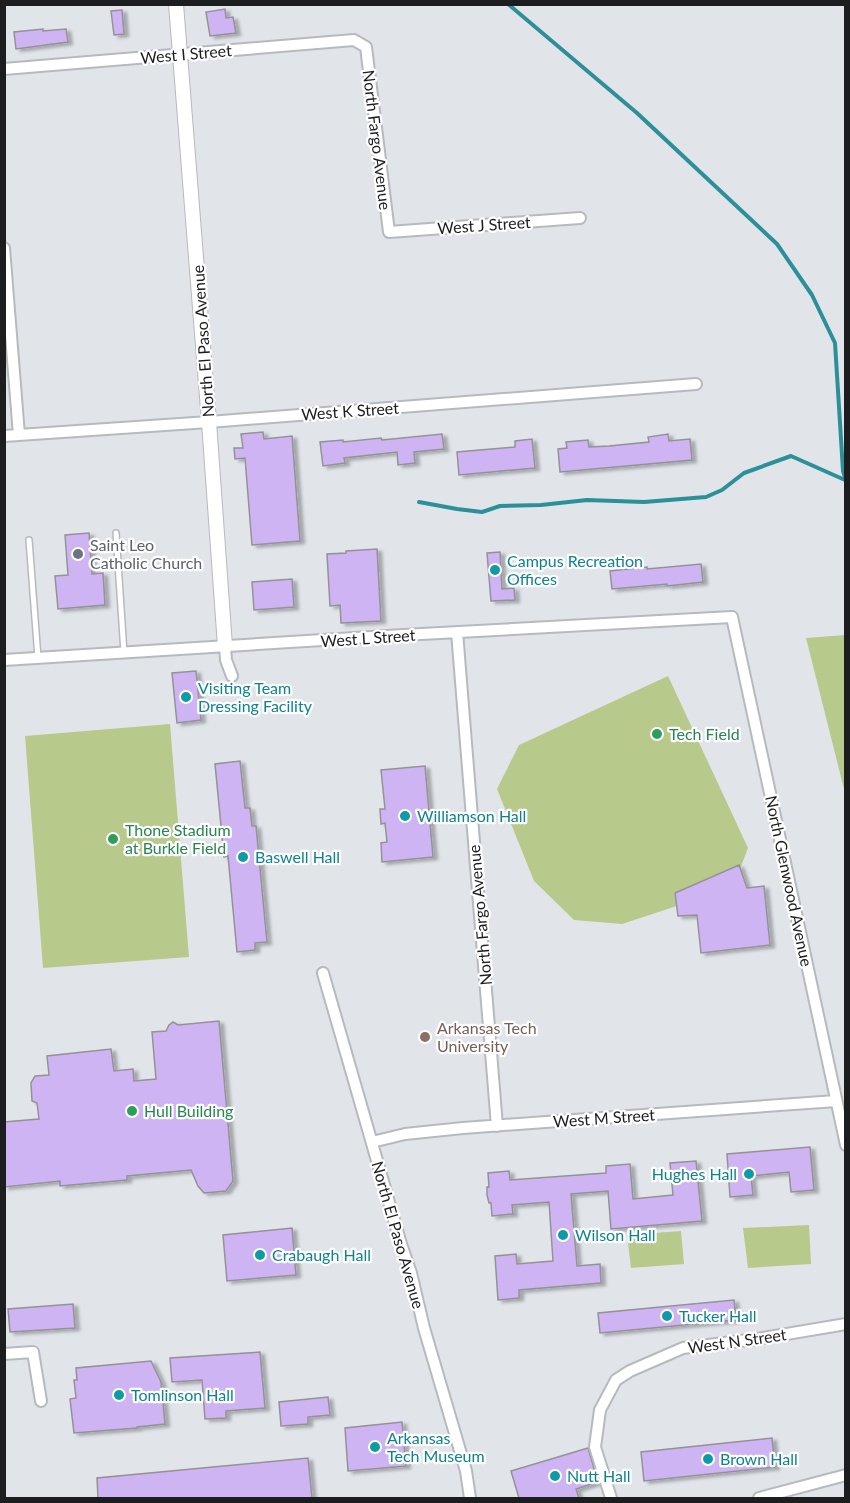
<svg xmlns="http://www.w3.org/2000/svg" width="850" height="1503" font-family="Lato,sans-serif">
<defs>
<filter id="shadow"><feDropShadow dx="4.5" dy="2.5" stdDeviation="1.5" flood-color="#0004"/></filter>
</defs>
<rect width="100%" height="100%" fill="#e1e5ea"/>
<path fill="#b7c98b" d="M845,635H846L845,793L806,638Z
M668,676L748,848L740,869L689,902L622,924L574,920L534,881L497,789L519,745Z
M170,724L189,957L43,968L25,736Z
M809,1225L811,1264L748,1268L743,1228Z
M681,1231L684,1264L631,1268L627,1235Z"/>
<g fill="none" stroke-linecap="round" stroke-linejoin="round">
<path stroke="#2b9097" stroke-width="4" d="M508,4L637,113L777,244L812,295L835,343L843,471L846,481
M419,502L457,509L482,512L500,506L541,505L587,500L644,502L706,497L722,490L744,473L791,456L845,480"/>
</g>
<path fill="#cfb4f3" stroke="#949297" stroke-width="1.5" filter="url(#shadow)" d="M225,9L226,18L233,17L236,33L210,36L206,12Z
M122,10L124,34L114,35L111,11Z
M43,29V31L66,29L68,42L16,49L14,32Z
M263,432L264,439L292,436L300,541L252,545L245,458L235,459L234,448H243L241,434Z
M442,434L444,449L414,452L415,463L398,465L397,452L344,458L345,463L323,466L320,442L343,440V442L381,438L382,440Z
M668,434L669,441L690,439L692,460L560,472L558,449L567,448L566,442L588,440L589,447L609,446L649,442L648,437Z
M532,439L535,468L459,475L457,452L515,447V441Z
M89,533L92,574L103,573L105,605L58,609L55,576L68,575L65,535Z
M377,549L381,621L341,623L340,605L330,606L327,554L346,553V551Z
M500,552L502,589L514,588L515,600L491,601L487,553Z
M701,564L703,582L667,586V584L612,589L610,571L647,567V569Z
M292,579L294,607L254,610L252,582Z
M196,671L201,720L177,723L172,673Z
M240,761L245,808H250L252,826H256L267,942L255,943V950L237,952L228,856L224,857L215,764Z
M425,766L433,857L382,862L381,843L387,842L385,823L381,824L380,809H385L381,770Z
M739,865L747,888L764,886L770,945L701,953L697,915L678,916L675,893Z
M219,1021L233,1181L226,1191L204,1193L198,1186L191,1170L127,1176V1180L60,1186V1181L4,1187V1122L39,1119L37,1103L32,1101L31,1083L35,1076L49,1075L47,1056L111,1049L114,1071L133,1069L134,1081L156,1079L152,1032L166,1031L169,1025L173,1022L178,1025Z
M810,1147L814,1190L791,1192L789,1172L751,1176L753,1195L730,1197L727,1154Z
M696,1161L702,1221L611,1229L608,1191L571,1194L577,1266L600,1264L601,1283L519,1290V1298L498,1300L495,1256L516,1254L517,1264L553,1261L549,1202L512,1205L513,1214L492,1216L491,1203H489L487,1195V1187H489L488,1173L509,1171L510,1180L606,1173V1166L630,1164L633,1199L673,1195L670,1163Z
M292,1228L296,1275L227,1281L223,1235Z
M734,1300L736,1320L600,1333L598,1313Z
M73,1304L75,1328L10,1332L8,1309Z
M260,1352L265,1408L226,1411V1418L205,1419L202,1380L172,1382L170,1358Z
M151,1361L161,1382L165,1424L137,1427V1428L74,1433L70,1399L76,1398L74,1380H77L76,1368Z
M328,1397L330,1415L308,1417V1424L281,1426L279,1402Z
M402,1422L406,1466L348,1471L345,1428Z
M772,1438L775,1467L644,1481L641,1452Z
M588,1448L598,1482L576,1489L579,1498H519L511,1471Z
M308,1458L312,1498H98L97,1478Z"/>
<g fill="none" stroke-linecap="round" stroke-linejoin="round">
<g stroke="#b6babf" stroke-width="8">
<path id="service" d="M116,533L124,653
M29,540L38,658"/>
</g>
<g stroke="#b6babf" stroke-width="14">
<path id="minor" d="M4,69L354,40L366,47L389,232L580,218
M4,248L19,435
M4,436L209,422L696,384
M457,632L497,1126
M225,646L226,660L232,676
M4,660L403,635L732,617L846,1145
M323,973L401,1244L411,1273L424,1328L466,1471L470,1498
M372,1142L405,1134L463,1128L836,1101
M4,1354L33,1352L41,1401
M611,1498L595,1447L600,1410L616,1380L630,1371L683,1348L757,1339L846,1324
M759,1498L846,1475"/>
</g>
<g stroke="#b6babf" stroke-width="16">
<path id="tertiary" d="M176,4L209,422L225,646"/>
</g>
<use href="#service" stroke="#fff" stroke-width="5"/>
<use href="#minor" stroke="#fff" stroke-width="10"/>
<use href="#tertiary" stroke="#fff" stroke-width="14"/>
</g>
<circle fill="#6b7280" stroke="#fff" stroke-width="2" cx="78" cy="554" r="6"/>
<g fill="#0f9aa8" stroke="#fff" stroke-width="2">
<circle cx="495" cy="570" r="6"/>
<circle cx="186" cy="697" r="6"/>
<circle cx="405" cy="816" r="6"/>
<circle cx="243" cy="857" r="6"/>
<circle cx="749" cy="1174" r="6"/>
<circle cx="563" cy="1235" r="6"/>
<circle cx="260" cy="1255" r="6"/>
<circle cx="667" cy="1316" r="6"/>
<circle cx="119" cy="1395" r="6"/>
<circle cx="375" cy="1447" r="6"/>
<circle cx="708" cy="1459" r="6"/>
<circle cx="555" cy="1476" r="6"/>
</g>
<g fill="#2e9e5b" stroke="#fff" stroke-width="2">
<circle cx="657" cy="734" r="6"/>
<circle cx="113" cy="839" r="6"/>
<circle cx="132" cy="1111" r="6"/>
</g>
<circle fill="#8d6e63" stroke="#fff" stroke-width="2" cx="425" cy="1037" r="6"/>
<g text-anchor="middle" stroke-width="4.5" stroke-linejoin="round" paint-order="stroke">
<g font-size="16" fill="#1c1d1f" stroke="#fff">
<text transform="translate(186 54) rotate(-5)" y="6">West I Street</text>
<text transform="translate(377 140) rotate(83)" y="6">North Fargo Avenue</text>
<text transform="translate(484 225) rotate(-4)" y="6">West J Street</text>
<text transform="translate(203 341) rotate(-94)" y="6">North El Paso Avenue</text>
<text transform="translate(350 411) rotate(-4)" y="6">West K Street</text>
<text transform="translate(368 638) rotate(-4)" y="6">West L Street</text>
<text transform="translate(789 881) rotate(78)" y="6">North Glenwood Avenue</text>
<text transform="translate(480 915) rotate(-95)" y="6">North Fargo Avenue</text>
<text transform="translate(604 1118) rotate(-4)" y="6">West M Street</text>
<text transform="translate(398 1235) rotate(74)" y="6">North El Paso Avenue</text>
<text transform="translate(737 1341) rotate(-8)" y="6">West N Street</text>
</g>
<g font-size="16" fill="#5b616d" stroke="#fff" text-anchor="start">
<text x="90" y="551">Saint Leo<tspan x="90" dy="18">Catholic Church</tspan></text>
</g>
<g font-size="16" fill="#0d838f" stroke="#fff" text-anchor="start">
<text x="507" y="567">Campus Recreation<tspan x="507" dy="18">Offices</tspan></text>
<text x="198" y="694">Visiting Team<tspan x="198" dy="18">Dressing Facility</tspan></text>
<text x="417" y="822">Williamson Hall</text>
<text x="255" y="863">Baswell Hall</text>
<text x="737" y="1180" text-anchor="end">Hughes Hall</text>
<text x="575" y="1241">Wilson Hall</text>
<text x="272" y="1261">Crabaugh Hall</text>
<text x="679" y="1322">Tucker Hall</text>
<text x="131" y="1401">Tomlinson Hall</text>
<text x="387" y="1444">Arkansas<tspan x="387" dy="18">Tech Museum</tspan></text>
<text x="720" y="1465">Brown Hall</text>
<text x="567" y="1482">Nutt Hall</text>
</g>
<g font-size="16" fill="#27864d" stroke="#fff" text-anchor="start">
<text x="669" y="740">Tech Field</text>
<text x="125" y="836">Thone Stadium<tspan x="125" dy="18">at Burkle Field</tspan></text>
<text x="144" y="1117">Hull Building</text>
</g>
<g font-size="16" fill="#785e54" stroke="#fff" text-anchor="start">
<text x="437" y="1034">Arkansas Tech<tspan x="437" dy="18">University</tspan></text>
</g>
</g>
<rect width="850" height="1503" fill="none" stroke="#1c1d1f" stroke-width="12"/>
</svg>
